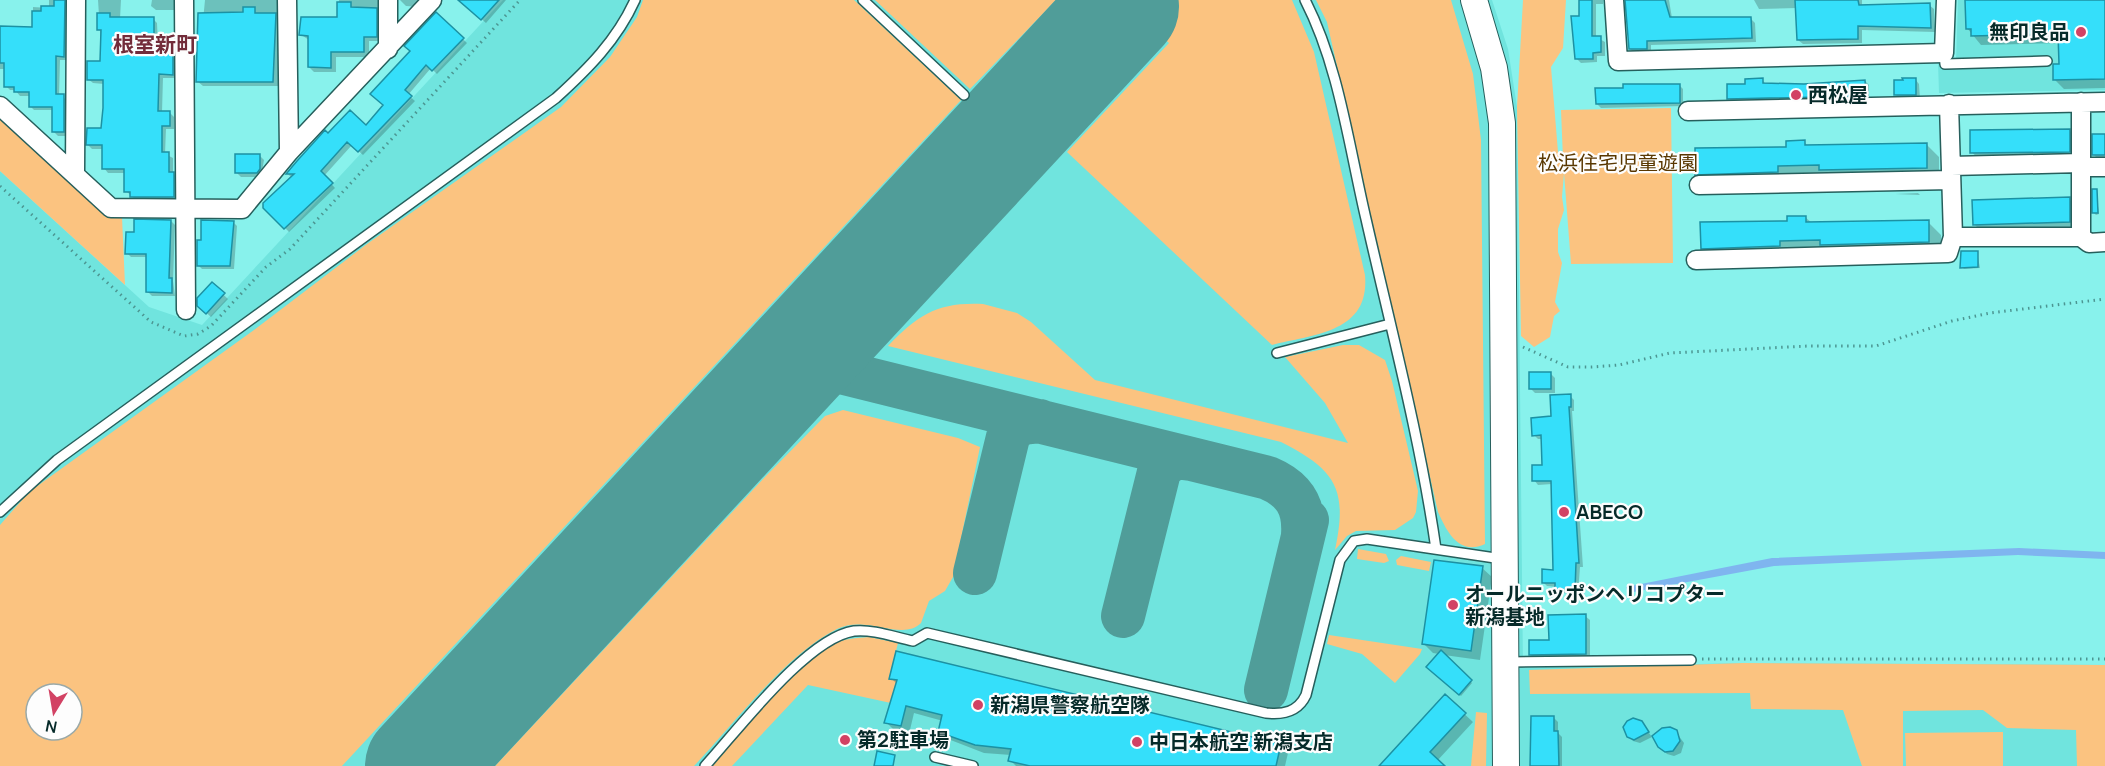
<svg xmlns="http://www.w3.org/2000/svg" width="2105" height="766" font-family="Manrope,'Noto Sans JP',sans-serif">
<rect width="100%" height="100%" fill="#88f2ec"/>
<path fill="#70e4de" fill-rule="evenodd" d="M503,0H1492L1508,49L1517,107L1523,668L1743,663L2105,665V766H0V171L149,307L202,325ZM36,694H72V730H36Z
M1958,0H2105V90L1939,93L1938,62L1956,61Z"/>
<path fill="#fbc380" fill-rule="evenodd" d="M643,0H854L961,100L342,766H0V525L29,492L47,479L254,330L367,244L561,107L610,57L637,17ZM36,694H72V730H36Z
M875,0H1056L970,89Z
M1121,0H1292L1314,52L1365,275C1370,333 1314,334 1272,345L1067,152L1169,43Z
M1316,0H1451L1473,74L1481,140L1485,544C1459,556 1447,532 1438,512L1327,22Z
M1523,0H1566L1563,48L1551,67L1558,152L1563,159L1561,110L1671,108L1673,263L1571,264L1564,173L1562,197L1564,210L1558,229V252L1562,263L1555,302L1560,311L1554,316L1550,337L1534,347L1521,336L1517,107Z
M0,106L122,217L125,285L0,171Z
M983,304L1017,313L1031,322L1095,380L1348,443L1325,403L1285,357L1343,345H1359L1385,360L1392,381L1418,491L1416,512L1413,518L1395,530L1356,531L1347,536L1335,550C1348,489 1336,470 1281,442L888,346C919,314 938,302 983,304Z
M843,410L958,438L980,447L953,577L945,591L929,601L921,623C902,642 866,614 837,629C786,654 734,724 694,766H495L765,477L825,416Z
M1358,549L1386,554L1389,561L1384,563L1357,559Z
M1401,556L1431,562L1429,571L1397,565L1396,560Z
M1329,635L1422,649L1420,654L1395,683L1362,654L1327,644Z
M869,637L898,643L889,678L897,680L891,703L808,685L732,766H710C740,734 796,661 832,644C844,639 856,638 869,637Z
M1743,663L2105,665V766H2077L2076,730L2007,728L1983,710L1903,711V766H1862L1843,710L1751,709L1750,693L1530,694L1529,670Z
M1476,712L1487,713L1486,766H1471Z
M2003,732V766H1906L1905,733Z"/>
<path fill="#7fb5ef" d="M2019,548L2105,552V559L2018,555L1774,566L1628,593L1626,587L1772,558Z"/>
<path fill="#0003" d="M49,0H70L68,60H60L59,96L68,100V136H58L53,131L54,110H34L30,106V96H20L15,90H10L6,86V69H0V28L33,29V7L49,8Z
M98,0H121L120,19H153L157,23L158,45L172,46L177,50V78H163L162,112L170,113L174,117V129H166L165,154L173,158V173L177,178V201L136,200L126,191L125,173H108L104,168V149H92L88,145L102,130L104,84L93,83L88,79L102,62Z
M152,0H177L176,10H156L151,6Z
M205,0H281L278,86H203L197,81Z
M339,0H383L381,41H369V57H336V72H314L309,67V40L300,34V23L302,18L338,19Z
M423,0L420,7L406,6L400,0Z
M464,0H506L486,23L462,2Z
M1580,0H1603V4H1596V37L1605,42V56H1597V62L1581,63L1576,58Z
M1650,0H1669L1672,18L1751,19L1755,23L1756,42L1651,45V53H1634L1630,49Z
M1754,0H1862V7L1929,5L1934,9L1935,32L1862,30V43L1803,44L1798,40L1797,8L1759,9Z
M1967,0H2105V88L2064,89L2055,80L2060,65V43L1981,45L1967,28Z
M437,14L467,43L437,74L431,68L408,95L415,101L363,155L352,145L324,176L335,188L289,232L265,207L292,178L288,174L328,136L366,127L385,105L412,51Z
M1915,79L1919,84L1920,99H1900L1896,95Z
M1762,80L1766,84L1804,85L1865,81L1869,85V99L1732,102L1729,98L1747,85Z
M1679,85L1683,89V106L1601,108L1597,104L1624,89Z
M2069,130L2076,137V158L1978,159L1972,152Z
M2105,135V164H2103L2094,155Z
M1804,142L1808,146L1926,144L1939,157V180L1709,187L1697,174Z
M260,156L264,160L261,177H241L236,172Z
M2096,191L2099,214L2096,215L2094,213Z
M1918,193L1920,195L1895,194Z
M2069,199L2076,206V228L1981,231L1974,224Z
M1805,217L1812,223L1928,222L1941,235V254L1715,261L1702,248Z
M171,221L175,225L173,281L175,296H152L148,292L147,257H131L127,253L136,234Z
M233,222L237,226L234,269H202L198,265Z
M1977,252L1980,268L1964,269L1962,267Z
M212,284L228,299L211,317L199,306Z
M1550,373L1555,378V393H1535L1531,389Z
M1570,396L1574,400V411H1572L1583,567H1580L1578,594L1561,593L1557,587L1547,586L1543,582L1555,571L1552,484L1538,485L1534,480L1543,466L1542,439H1538L1534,435L1553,417Z
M1482,568L1492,577L1480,660L1444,655L1472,683L1461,696L1428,667L1439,654L1433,653L1424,644Z
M1585,616L1590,620V658L1535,659L1530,654Z
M891,678L1280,745L1288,753L1285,766H1016L1010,760L1011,755L984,753L948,739L940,731L943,721L914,713L909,734L894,730L886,722L897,684Z
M1445,696L1473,722L1437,761L1443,766H1381Z
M1554,718L1558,722V733L1562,737V766H1532Z
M1643,725L1652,737L1640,743L1633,741L1629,737Z
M1678,735L1684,743L1681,753L1674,756L1667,754L1662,749Z"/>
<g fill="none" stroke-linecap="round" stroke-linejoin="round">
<path stroke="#509d99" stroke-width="44" d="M756,402L796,370L820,367L1268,478C1294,489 1305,506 1303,535
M975,573L1009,433L1021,423L1040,421
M1123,616L1160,468L1175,457L1191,459
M1266,690L1307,520"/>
<path stroke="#509d99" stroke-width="110" d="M420,766L1124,7"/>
</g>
<path fill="#35dffa" stroke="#1c91a3" stroke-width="1.5" d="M54,0H65L64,57L56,56V94H64V132H52V107H29V92H14V87H4V63H0V26L32,27V11H41V6H54Z
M458,0H499L481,20Z
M1579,0H1592V36H1601V52L1593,53V59H1575L1571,16H1579Z
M1625,0H1665L1670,17H1751L1752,38L1647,41V49H1629Z
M1795,0H1858L1859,5L1930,3L1931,28L1858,26V39L1797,40Z
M1965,0H2105V79L2053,80V64H2059L2058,34L1971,36V29H1966Z
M337,2H351V7L377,8V37H364V52H331V68L308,67V36L299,35L301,17H337Z
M243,7H255V13H276L273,82H196L198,13L243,12Z
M436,12L464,38L432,71L426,65L405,90L412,96L358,152L347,142L321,171L333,183L284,229L263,208V203L294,174H286L297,161L325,130L328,133L350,110L366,125L383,105L370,94L410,51L404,46Z
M97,13H110V17H154V44H173V75L159,74L158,111H170V126H162V152H169V172H174V197H130V192H124V169H102V145H86L87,128H101L103,108V80H87V61H100L101,30H97Z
M1763,78V83L1804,84L1865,80L1866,96L1727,99V84H1745V79Z
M1902,78H1916V95H1894V80H1903Z
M1623,84H1680V103L1596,104L1595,88H1623Z
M2070,129V152L1970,153V130Z
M2092,134H2105V155H2092Z
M1805,140V145L1927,143V168L1819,170V165L1778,166V172L1695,175V148L1786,147V141Z
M235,154H260V169L257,173H235Z
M2092,189H2097L2098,213H2092Z
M2070,197V222L1973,225L1972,200Z
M1787,216H1806V222L1929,220V242L1820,245V240L1780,241V246L1701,249L1700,222L1787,221Z
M134,219L171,220L169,278H172V293L146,292V254H125L126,232H134Z
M201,220L234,221L230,266H197V240H201Z
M1961,251H1978V267L1960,268Z
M212,282L225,293L206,314L197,306V298Z
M1529,372H1551V389H1529Z
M1571,394V407H1569L1579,563H1576L1575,590L1555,589V583H1542V569L1553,570L1551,481H1532V465H1542L1541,435L1532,436L1531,418L1551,416L1550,395Z
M1434,560L1483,566L1471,651L1422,644Z
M1586,614V654L1529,655V640H1549L1548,615Z
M1441,650L1472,680L1459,695L1426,667Z
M896,651L1281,744L1276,766H1030L1008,761L1011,749L975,745L938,732L942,715L906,706L901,726L884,723L897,680L889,679Z
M1445,694L1466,713L1430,752L1445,766H1379Z
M1531,716H1554V731H1558L1559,766H1530Z
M1633,718L1642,721L1649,732L1634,740L1627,737L1623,727L1627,721Z
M1670,727L1677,730L1680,741L1673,751L1665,752L1658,747L1652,736L1662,728Z
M877,751L895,755L893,766H874Z"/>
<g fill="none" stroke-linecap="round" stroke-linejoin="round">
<g stroke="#265f5c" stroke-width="12">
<path id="lane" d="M863,0L964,95
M1305,0C1339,66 1349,147 1366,219C1391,329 1420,438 1436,549
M1944,53L1945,64L2047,61
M1277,353L1390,324
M0,512L57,460L556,98C588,69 617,40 635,0
M1508,662L1691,660
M935,757L973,766
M705,766C738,730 807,638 854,631C873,629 894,637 913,641L927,633L1266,713C1283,715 1298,712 1306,695L1340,560L1354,541L1367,539L1502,559"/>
</g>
<g stroke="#265f5c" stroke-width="21">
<path id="street" d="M184,0L186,310
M287,0L289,152
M1614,0L1618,61L1944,53L1946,0
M388,49V0
M2081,102V237
M1949,104L1953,237
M0,106L111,208L242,209L289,152L432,0
M1688,111L2105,102
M1951,166L2081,163
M2081,167H2105
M75,174L76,0
M1699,185L1951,180
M1696,260L1948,253L1953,237H2081L2089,243L2105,242"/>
</g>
<g stroke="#265f5c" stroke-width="28">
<path id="secondary" d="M1474,0L1494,68L1502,123L1506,766"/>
</g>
<path stroke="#4c9692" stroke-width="3" stroke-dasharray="1.5 4.5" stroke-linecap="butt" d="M0,186L151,322L184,336L198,334L211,326L266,267L290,249L520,0
M1523,347L1568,367H1592L1619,365L1670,353L1808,346H1876L1952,321L1990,313L2105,299
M1702,659H2105"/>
<use href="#lane" stroke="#fff" stroke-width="9"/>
<use href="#street" stroke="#fff" stroke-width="18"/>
<use href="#secondary" stroke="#fff" stroke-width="26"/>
</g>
<g fill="#d24264" stroke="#fdfdfd" stroke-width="2">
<circle cx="2081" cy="32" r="6"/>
<circle cx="1796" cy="95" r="6"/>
<circle cx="1564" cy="512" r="6"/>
<circle cx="1453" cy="605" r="6"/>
<circle cx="978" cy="705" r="6"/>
<circle cx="845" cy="740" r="6"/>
<circle cx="1137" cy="742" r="6"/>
</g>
<g text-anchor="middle" stroke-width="4.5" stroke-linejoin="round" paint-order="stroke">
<g font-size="20" font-weight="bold" fill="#062a29" stroke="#fdfdfd" text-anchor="start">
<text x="2069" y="39" text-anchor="end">無印良品</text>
<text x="1808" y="102">西松屋</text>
<text x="1576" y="519">ABECO</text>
<text x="1465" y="601">オールニッポンヘリコプター<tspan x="1465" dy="23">新潟基地</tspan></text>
<text x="990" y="712">新潟県警察航空隊</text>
<text x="857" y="747">第2駐車場</text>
<text x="1149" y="749">中日本航空 新潟支店</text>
</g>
<g font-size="20" fill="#593700" stroke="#fdfdfd">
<text x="1618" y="170">松浜住宅児童遊園</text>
</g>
<g font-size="21" font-weight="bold" fill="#722c3a" stroke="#fdfdfd">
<text x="155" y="52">根室新町</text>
</g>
</g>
<g transform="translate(54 712) rotate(191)"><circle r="28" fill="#fdfdfd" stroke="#9aa9a8" stroke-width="1.5"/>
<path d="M0-4.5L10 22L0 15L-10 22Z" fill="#d24264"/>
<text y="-9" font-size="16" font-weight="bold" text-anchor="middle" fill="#062a29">N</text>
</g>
</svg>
